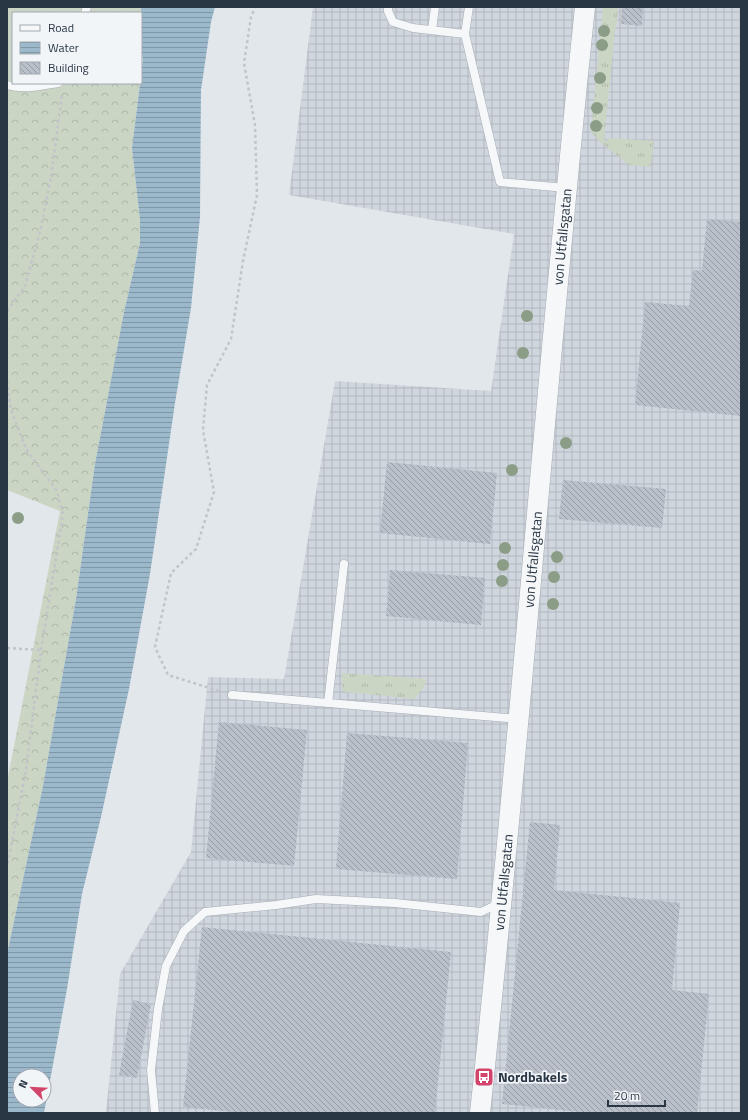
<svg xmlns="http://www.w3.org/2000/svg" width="748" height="1120" font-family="'Titillium Web',sans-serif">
<defs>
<pattern id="industrial-grid" width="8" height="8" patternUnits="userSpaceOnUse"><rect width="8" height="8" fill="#d0d6dd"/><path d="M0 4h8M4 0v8" fill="none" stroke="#b3b8bf"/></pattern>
<pattern id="grass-tufts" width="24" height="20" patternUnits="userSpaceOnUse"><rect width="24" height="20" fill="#cad5c3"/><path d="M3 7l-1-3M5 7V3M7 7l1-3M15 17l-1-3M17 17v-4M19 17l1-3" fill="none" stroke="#aeb7a9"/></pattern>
<pattern id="forest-crowns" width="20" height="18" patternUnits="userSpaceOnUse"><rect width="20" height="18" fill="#cad5c3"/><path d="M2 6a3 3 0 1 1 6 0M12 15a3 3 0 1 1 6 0" fill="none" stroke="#aeb7a9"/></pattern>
<pattern id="water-rules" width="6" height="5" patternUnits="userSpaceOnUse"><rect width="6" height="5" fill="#9cb9cc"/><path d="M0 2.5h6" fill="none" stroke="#7f97a7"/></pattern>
<pattern id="building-back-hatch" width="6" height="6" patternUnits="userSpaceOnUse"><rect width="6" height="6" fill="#b9c0c9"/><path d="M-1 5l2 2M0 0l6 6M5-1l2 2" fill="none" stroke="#969da5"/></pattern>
</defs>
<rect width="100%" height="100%" fill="#e2e7eb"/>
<path fill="url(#industrial-grid)" d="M313,7H741V1113H106L120,974L191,852L208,677L284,679L335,381L491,391L514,234L289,195Z"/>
<path fill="url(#grass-tufts)" d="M603,7H618L617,23L615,30L604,139L606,141L609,138L654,141L650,167L629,165L598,140L591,132Z
M342,673L426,679C425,691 418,690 416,699L346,692L342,690Z"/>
<path fill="url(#forest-crowns)" d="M7,7H141V13H13V83H140L132,148L140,220V243L124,312L95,464L76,599L43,786L7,954V782L60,511L7,490Z"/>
<path fill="url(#water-rules)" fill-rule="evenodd" d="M141,7H215L211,22L201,90L200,217L191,308L175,403L150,574L129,689L101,817L82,894L67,989L44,1113H7V954L43,786L76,599L95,464L124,312L140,243V220L132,148L143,60L141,49ZM20,1076H44V1100H20Z"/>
<path fill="url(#building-back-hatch)" d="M622,7H643L642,26L621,24Z
M707,219L741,222V416L635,405L645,302L689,306L693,270L702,271Z
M387,462L497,473L490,544L380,533Z
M563,480L666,489L662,528L559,519Z
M390,570L485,578L481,625L386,616Z
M219,722L307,730L294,866L206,858Z
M347,733L468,743L457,879L336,869Z
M530,822L560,825L554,890L680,903L672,990L709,994L697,1113H589L502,1104Z
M202,927L451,952L435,1113H243L183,1107Z
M133,1000L151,1004L137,1078L119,1075Z"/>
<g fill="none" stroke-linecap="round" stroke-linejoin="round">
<g stroke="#a7aeb6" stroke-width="9">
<path id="service" d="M388,7V11L393,22L413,28L465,34L500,182L566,188
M85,13L87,7
M432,30L435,7
M465,34L469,7
M7,85C24,90 41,86 58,83
M232,695L518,719
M328,703L344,564
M155,1113L151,1070L158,1009L166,966L184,931L205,912L276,905L316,899L395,903L481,912L500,903"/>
</g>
<g stroke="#a7aeb6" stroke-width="21">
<g id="tertiary">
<path id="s1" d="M480,1113C520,745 546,375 585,7"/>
</g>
</g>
<path stroke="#c0c5ca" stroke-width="2.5" stroke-dasharray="3 3" stroke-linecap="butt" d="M7,311L25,286L40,232L51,177L62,95
M7,381L11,410L26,449L57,491L63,514L41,650L26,770L7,867
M7,648L41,650
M219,691L168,675L155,647L171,573L196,549L214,492L203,430L207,385L231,339L243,261L257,195L255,125L244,63L251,17L255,7"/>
<use href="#service" stroke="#f5f7f9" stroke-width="8"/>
<use href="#tertiary" stroke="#f5f7f9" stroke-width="20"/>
</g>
<g fill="#8b9d87">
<circle cx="604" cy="31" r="6"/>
<circle cx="602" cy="45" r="6"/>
<circle cx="600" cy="78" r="6"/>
<circle cx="597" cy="108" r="6"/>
<circle cx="596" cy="126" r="6"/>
<circle cx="527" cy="316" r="6"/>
<circle cx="523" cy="353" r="6"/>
<circle cx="566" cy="443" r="6"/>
<circle cx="512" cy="470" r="6"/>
<circle cx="18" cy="518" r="6"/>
<circle cx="505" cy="548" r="6"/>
<circle cx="557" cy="557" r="6"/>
<circle cx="503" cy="565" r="6"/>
<circle cx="554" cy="577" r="6"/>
<circle cx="502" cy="581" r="6"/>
<circle cx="553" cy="604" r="6"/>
</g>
<defs>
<g id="bus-square" transform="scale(1)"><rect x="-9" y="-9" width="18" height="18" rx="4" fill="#d3446b" stroke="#f2f5f8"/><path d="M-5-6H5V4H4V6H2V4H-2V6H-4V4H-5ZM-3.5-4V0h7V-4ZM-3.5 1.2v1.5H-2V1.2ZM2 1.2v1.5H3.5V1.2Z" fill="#fff"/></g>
</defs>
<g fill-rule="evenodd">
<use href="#bus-square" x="484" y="1077"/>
</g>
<g text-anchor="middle" stroke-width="3.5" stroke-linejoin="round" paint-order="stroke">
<g font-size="14" fill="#293644" stroke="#f2f5f8">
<text dy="5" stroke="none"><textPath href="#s1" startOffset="880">von Utfallsgatan</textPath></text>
<text dy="5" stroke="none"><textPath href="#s1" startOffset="556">von Utfallsgatan</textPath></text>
<text dy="5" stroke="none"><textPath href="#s1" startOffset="232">von Utfallsgatan</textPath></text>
</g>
<g font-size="14" font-weight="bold" fill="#293644" stroke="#f2f5f8" text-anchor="start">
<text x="498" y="1082">Nordbakels</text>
</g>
</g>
<rect width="748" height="1120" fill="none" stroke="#293644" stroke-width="16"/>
<rect x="12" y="12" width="130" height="72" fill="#f2f5f8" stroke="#a2a9b0"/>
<rect x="20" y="25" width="20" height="6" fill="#f5f7f9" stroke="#a2a9b0"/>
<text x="48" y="32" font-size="12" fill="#293644">Road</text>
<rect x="20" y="42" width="20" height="12" fill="url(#water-rules)" stroke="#a2a9b0"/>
<text x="48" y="52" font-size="12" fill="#293644">Water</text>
<rect x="20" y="62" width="20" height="12" fill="url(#building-back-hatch)" stroke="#a2a9b0"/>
<text x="48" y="72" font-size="12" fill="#293644">Building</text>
<g transform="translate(32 1088) rotate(294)"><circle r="19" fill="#f2f5f8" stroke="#a2a9b0"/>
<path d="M0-3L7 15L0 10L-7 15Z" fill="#d3446b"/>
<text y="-6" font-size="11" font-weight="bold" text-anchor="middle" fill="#293644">N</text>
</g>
<path d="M608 1100v6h57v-6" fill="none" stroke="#293644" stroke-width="2"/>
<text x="614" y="1100" font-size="12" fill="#293644" stroke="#f2f5f8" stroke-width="3" paint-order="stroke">20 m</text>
</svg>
